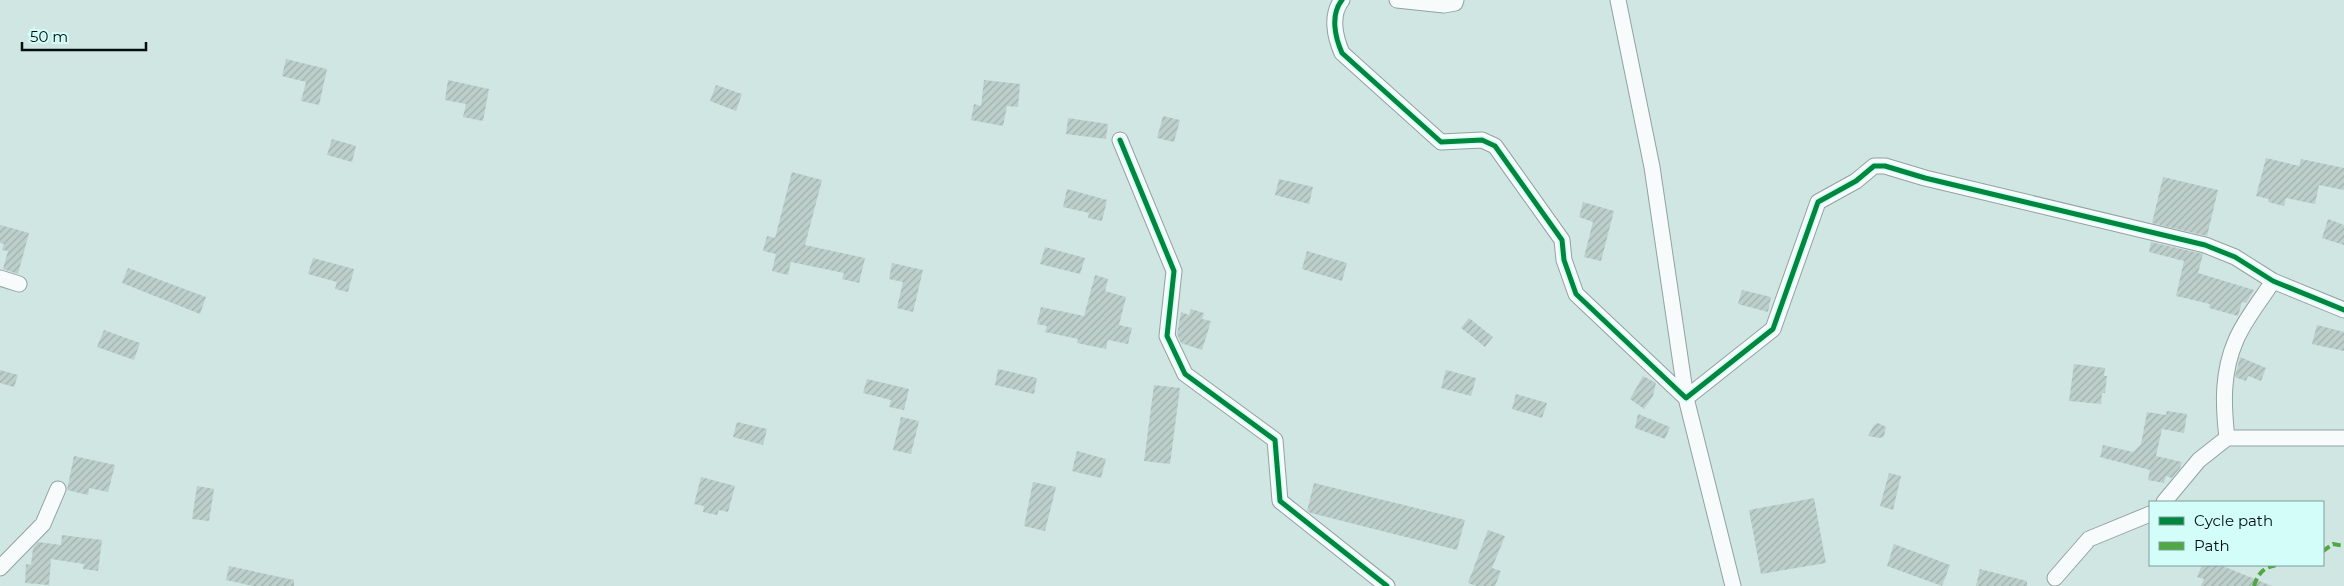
<svg xmlns="http://www.w3.org/2000/svg" width="2344" height="586" font-family="Montserrat,sans-serif">
<defs>
<pattern id="building-hatch" width="6" height="6" patternUnits="userSpaceOnUse" patternTransform="scale(1.25)"><rect width="6" height="6" fill="#bdcfcb"/><path d="M-1 1l2-2M0 6l6-6M5 7l2-2" fill="none" stroke="#a1b1ad"/></pattern>
</defs>
<rect width="100%" height="100%" fill="#cfe6e3"/>
<path fill="url(#building-hatch)" d="M286,59L327,69L319,105L301,101L306,82L282,76Z
M448,80L489,89L483,121L463,117L466,104L445,100Z
M984,80L1020,84L1018,107L1007,106L1003,126L971,120L974,104L981,106Z
M716,85L742,94L736,111L710,101Z
M1163,116L1180,120L1174,142L1157,138Z
M1068,118L1108,124L1106,139L1066,134Z
M332,139L356,146L352,162L327,155Z
M2266,158L2299,166L2301,159L2344,168V190L2319,185L2315,204L2286,198L2284,206L2268,202L2269,199L2256,196Z
M792,172L822,180L805,245L865,258L859,283L842,279L844,273L791,262L788,275L772,271L776,254L763,251L767,236L775,238Z
M2163,177L2218,190L2207,236L2152,223Z
M1279,179L1313,187L1309,204L1275,195Z
M1067,189L1107,200L1102,221L1088,218L1089,213L1063,207Z
M1583,202L1614,211L1601,261L1584,257L1593,222L1579,217Z
M2328,219L2344,225V245L2322,238Z
M0,225L29,233L18,274L3,269L8,251L2,250L4,244L0,243Z
M2151,242L2203,254L2198,273L2254,290L2246,303L2242,302L2238,316L2209,308L2210,304L2176,296L2184,261L2149,252Z
M1045,247L1085,258L1080,274L1040,264Z
M1307,251L1347,263L1342,281L1302,269Z
M313,258L354,269L348,292L335,289L337,282L308,274Z
M892,263L923,270L913,312L897,308L903,282L889,279Z
M128,268L206,297L200,314L122,283Z
M1095,275L1108,279L1105,291L1126,297L1119,325L1132,328L1128,344L1108,340L1106,349L1077,343L1078,339L1045,332L1047,326L1037,324L1041,307L1084,316Z
M1742,290L1771,297L1768,312L1738,304Z
M1191,309L1204,313L1202,319L1211,321L1202,350L1181,343L1177,334L1181,312L1189,315Z
M1469,318L1493,337L1485,347L1461,328Z
M2317,325L2344,332V351L2312,344Z
M104,330L140,343L134,360L97,347Z
M2240,357L2266,368L2261,381L2248,376L2246,381L2235,377Z
M2074,364L2105,368L2104,376H2107L2105,393H2102L2101,404L2069,401Z
M998,369L1037,378L1034,394L995,385Z
M0,370L18,375L14,387L0,383Z
M1446,370L1476,378L1471,396L1441,388Z
M1643,376L1656,383L1653,396L1644,409L1630,399Z
M867,379L909,389L904,410L889,407L891,400L863,393Z
M1154,385L1180,388L1170,464L1144,461Z
M1516,394L1547,403L1542,418L1512,409Z
M2167,411L2187,414L2184,433L2162,429L2156,456L2182,462L2180,468L2172,478L2166,476L2164,483L2148,480L2150,470L2100,457L2103,445L2133,452L2141,444L2147,412L2166,415Z
M1638,414L1670,427L1665,439L1635,428Z
M901,417L919,421L911,454L893,450Z
M737,422L767,429L763,445L733,437Z
M1878,423L1886,427L1884,436L1880,438L1868,436L1874,425Z
M1077,451L1106,459L1101,478L1072,471Z
M74,456L115,465L108,492L89,488L88,495L67,490Z
M1889,473L1901,476L1893,510L1880,506Z
M701,477L735,486L728,512L719,510L717,515L703,512L704,506L694,504Z
M1033,482L1056,487L1045,531L1024,526Z
M1314,483L1465,520L1457,550L1311,513L1307,511Z
M197,486L214,489L209,521L192,519Z
M1814,498L1826,563L1761,574L1749,510Z
M1488,530L1505,536L1492,568L1501,571L1495,586H1476L1468,583Z
M62,535L102,540L98,571L83,569L84,564L51,559L49,585L25,583L26,564L31,565L33,548L38,542L61,545Z
M1894,544L1950,565L1942,586L1887,566Z
M2202,565H2220L2272,586H2201L2204,579L2197,577Z
M229,566L294,580V586H253L226,580Z
M1980,569L2027,581V586H1976Z"/>
<g fill="none" stroke-linecap="round" stroke-linejoin="round">
<g stroke="#91a3a1" stroke-width="17">
<path id="street" d="M1342,0C1330,15 1335,37 1342,53L1441,142L1482,140L1495,146L1562,240L1564,260L1576,294L1686,398L1773,329L1818,202L1856,181L1874,166H1885L1925,178L2205,245L2235,257L2273,281L2344,310
M1397,0L1444,5L1455,3L1456,0
M1618,0L1652,167L1686,398L1733,586
M1120,140L1174,271L1167,336L1185,374L1275,440L1280,501L1387,586
M0,278L19,284
M2227,438C2223,404 2222,372 2236,340C2245,319 2261,300 2273,281
M2164,502L2199,460L2227,438H2344
M0,568L43,524L58,489
M2055,578L2089,539L2150,514"/>
</g>
<use href="#street" stroke="#f8fbfb" stroke-width="15"/>
<path stroke="#4fa841" stroke-width="4" stroke-dasharray="8 4" stroke-linecap="butt" d="M2323,551L2333,544L2344,546
M2254,586C2258,573 2264,567 2277,565"/>
<g stroke="#d2fdf9" stroke-width="8">
<path id="cycleway" d="M1342,0C1330,15 1335,37 1342,53L1441,142L1482,140L1495,146L1562,240L1564,260L1576,294L1686,398L1773,329L1818,202L1856,181L1874,166H1885L1925,178L2205,245L2235,257L2273,281L2344,310
M1120,140L1174,271L1167,336L1185,374L1275,440L1280,501L1387,586"/>
</g>
<use href="#cycleway" stroke="#00873e" stroke-width="5"/>
</g>
<rect x="2149" y="501" width="175" height="65" fill="#d2fdf9" stroke="#7f9d9b"/>
<rect x="2159" y="517" width="25" height="8" fill="#00873e" stroke="#7f9d9b"/>
<text x="2194" y="526" font-size="15" fill="#020e0d">Cycle path</text>
<rect x="2159" y="542" width="25" height="8" fill="#4fa841" stroke="#7f9d9b"/>
<text x="2194" y="551" font-size="15" fill="#020e0d">Path</text>
<path d="M22 42v8h124v-8" fill="none" stroke="#020e0d" stroke-width="2.5"/>
<text x="30" y="42" font-size="15" fill="#020e0d" stroke="#d2fdf9" stroke-width="4" paint-order="stroke">50 m</text>
</svg>
